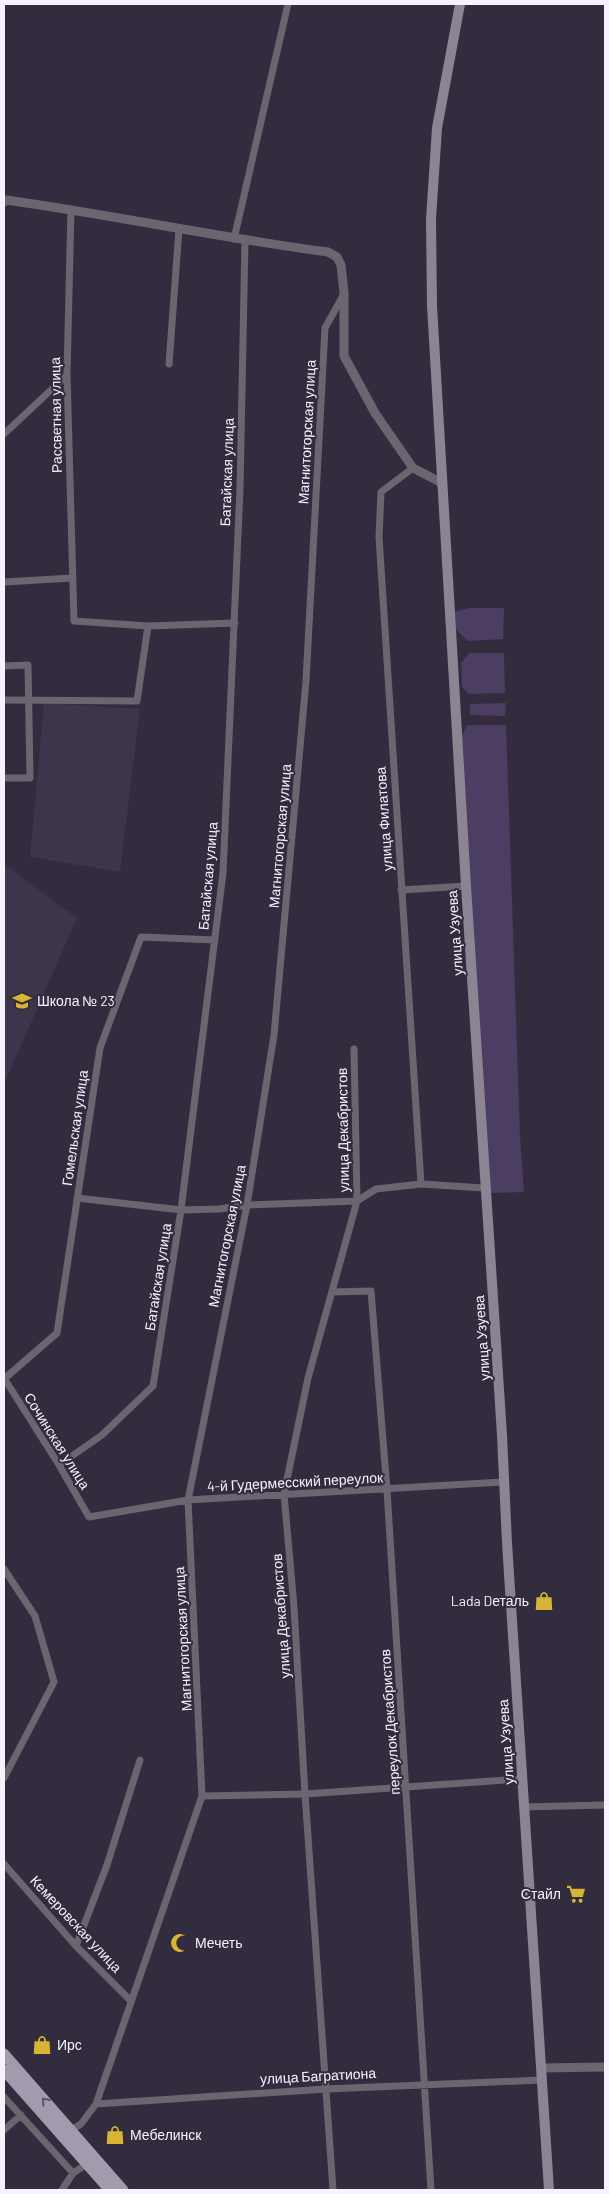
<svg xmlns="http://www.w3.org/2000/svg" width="609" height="2194" font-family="Barlow,sans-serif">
<rect width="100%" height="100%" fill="#332c3e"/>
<path fill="#3e344c" d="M44,703L140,709L120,872L30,857Z
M4,864L77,918L4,1084Z"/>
<path fill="#4c3d62" d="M469,608H504L503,639L468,641L455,629L454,612Z
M469,653H504L505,693L469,694L462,687L461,663Z
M506,703L505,716L470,715V704Z
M467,725H506L520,1137L524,1192L490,1193L461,738Z"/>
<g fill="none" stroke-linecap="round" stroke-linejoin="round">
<path stroke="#6a666f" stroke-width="7" d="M71,209L67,375L74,621L148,626L235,623
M234,239L288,4
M169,364L179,229
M4,434L67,375
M413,468L381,492L379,537L421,1184
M4,582L72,578
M4,666L28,665L30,778H4
M4,700L137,701L148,626
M401,890L466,886
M77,1198L181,1210L219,1209L247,1205L357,1201L376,1189L421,1184L484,1188
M332,1292L371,1291L387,1490L431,2190
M4,1378L59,1465L89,1517L188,1500L503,1482
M4,1379L57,1333L100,1048L141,937L215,940
M59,1465L102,1435L153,1386L181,1210L223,873L240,489L245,241
M4,1569L35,1616L54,1682L4,1778
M202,1796L305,1794L522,1779
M524,1807L605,1805
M4,1864L76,1946L131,2001
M76,1946L107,1865L140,1760
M4,2097L73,2173
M96,2104L326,2089L541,2080
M68,2129L71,2130L81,2124L96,2104L202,1796L188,1500L247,1205L274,1035L306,681L325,328L344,294
M4,2130L21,2115
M62,2190L73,2173L87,2164L89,2165
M333,2190L305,1794L294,1607L284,1494L308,1378L357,1201L354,1049"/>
<path stroke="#6a666f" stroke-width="9" d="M4,202L6,200C114,215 220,238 328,252L337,257L341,265L344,293V356L375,413L413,468L442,483
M541,2068L605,2067"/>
<path stroke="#8a8493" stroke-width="10" d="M460,4L437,128L431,219L432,306L466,886L502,1435L507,1543L549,2190"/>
<path stroke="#a29bae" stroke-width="11" d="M4,2054L123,2190
M4,2070L110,2190"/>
</g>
<defs><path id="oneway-chevron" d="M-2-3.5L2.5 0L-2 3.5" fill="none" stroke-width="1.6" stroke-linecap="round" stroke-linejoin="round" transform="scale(1.25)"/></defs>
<use stroke="#5a5365" href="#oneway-chevron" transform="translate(45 2101) rotate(-132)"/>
<defs>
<g id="school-bare" transform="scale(1.5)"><path d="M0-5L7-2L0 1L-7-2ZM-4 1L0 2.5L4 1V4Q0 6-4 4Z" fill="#d8b434" stroke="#332c3e" stroke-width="2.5" paint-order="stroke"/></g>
<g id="shop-bare" transform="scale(1.5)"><path d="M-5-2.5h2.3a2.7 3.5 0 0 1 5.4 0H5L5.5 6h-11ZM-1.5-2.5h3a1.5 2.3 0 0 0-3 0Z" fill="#d8b434" stroke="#332c3e" stroke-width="2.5" paint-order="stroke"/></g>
<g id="supermarket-bare" transform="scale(1.5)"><path d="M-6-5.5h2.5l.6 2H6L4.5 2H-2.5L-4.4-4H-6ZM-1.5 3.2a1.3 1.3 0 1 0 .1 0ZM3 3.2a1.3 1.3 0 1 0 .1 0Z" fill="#d8b434" stroke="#332c3e" stroke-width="2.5" paint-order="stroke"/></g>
<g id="mosque-bare" transform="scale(1.5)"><path d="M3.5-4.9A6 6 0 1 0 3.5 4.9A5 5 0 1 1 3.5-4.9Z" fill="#d8b434" stroke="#332c3e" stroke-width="2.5" paint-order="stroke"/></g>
</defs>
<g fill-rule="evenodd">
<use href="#school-bare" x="22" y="1001"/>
<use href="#shop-bare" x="544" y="1601"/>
<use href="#supermarket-bare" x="576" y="1894"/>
<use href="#mosque-bare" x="180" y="1943"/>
<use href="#shop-bare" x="42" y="2045"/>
<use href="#shop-bare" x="115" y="2135"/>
</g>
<g text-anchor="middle" stroke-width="4" stroke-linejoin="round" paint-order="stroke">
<g font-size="14" fill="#f6f2fe" stroke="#332c3e">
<text transform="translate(56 415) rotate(-91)" y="5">Рассветная улица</text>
<text transform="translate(307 432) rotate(-87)" y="5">Магнитогорская улица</text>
<text transform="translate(227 472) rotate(-88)" y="5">Батайская улица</text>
<text transform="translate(384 819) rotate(-94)" y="5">улица Филатова</text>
<text transform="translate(280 836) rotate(-85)" y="5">Магнитогорская улица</text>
<text transform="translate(208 876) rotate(-85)" y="5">Батайская улица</text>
<text transform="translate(455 933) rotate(-94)" y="5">улица Узуева</text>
<text transform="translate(75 1128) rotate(-82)" y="5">Гомельская улица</text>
<text transform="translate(343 1130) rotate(-91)" y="5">улица Декабристов</text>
<text transform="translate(227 1236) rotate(-79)" y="5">Магнитогорская улица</text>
<text transform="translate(158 1277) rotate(-81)" y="5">Батайская улица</text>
<text transform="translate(482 1338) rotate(-94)" y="5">улица Узуева</text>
<text transform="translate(57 1441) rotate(58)" y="5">Сочинская улица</text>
<text transform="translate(295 1482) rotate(-3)" y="5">4-й Гудермесский переулок</text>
<text transform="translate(281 1616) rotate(-94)" y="5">улица Декабристов</text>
<text transform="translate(183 1639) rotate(-93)" y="5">Магнитогорская улица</text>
<text transform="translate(390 1722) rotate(-94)" y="5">переулок Декабристов</text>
<text transform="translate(506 1742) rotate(-94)" y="5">улица Узуева</text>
<text transform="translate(76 1924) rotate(47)" y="5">Кемеровская улица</text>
<text transform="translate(318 2076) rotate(-3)" y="5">улица Багратиона</text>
</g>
<g font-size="14" fill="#f6f2fe" stroke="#332c3e" text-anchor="start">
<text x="37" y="1006">Школа № 23</text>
<text x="529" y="1606" text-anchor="end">Lada Dеталь</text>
<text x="561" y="1899" text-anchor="end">Стайл</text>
<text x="195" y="1948">Мечеть</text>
<text x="57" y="2050">Ирс</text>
<text x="130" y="2140">Мебелинск</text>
</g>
</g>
<rect width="609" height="2194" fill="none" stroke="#f6f2fe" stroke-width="10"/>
</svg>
